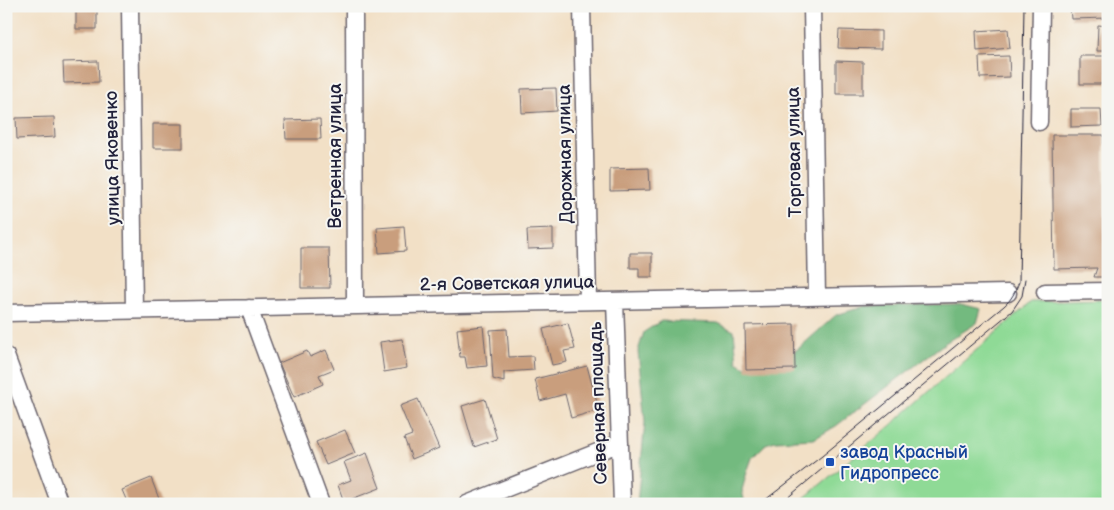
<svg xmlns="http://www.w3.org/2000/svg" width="1114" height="510" font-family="'Balsamiq Sans',sans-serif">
<rect width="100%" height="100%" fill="#f6f6f2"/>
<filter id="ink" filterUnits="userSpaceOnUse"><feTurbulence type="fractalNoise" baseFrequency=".02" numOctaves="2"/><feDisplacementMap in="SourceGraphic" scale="10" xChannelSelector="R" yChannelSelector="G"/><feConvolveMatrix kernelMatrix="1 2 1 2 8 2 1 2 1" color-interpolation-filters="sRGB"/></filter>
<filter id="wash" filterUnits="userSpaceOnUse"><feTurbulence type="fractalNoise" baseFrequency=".0096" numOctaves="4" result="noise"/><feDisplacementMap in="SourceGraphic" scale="20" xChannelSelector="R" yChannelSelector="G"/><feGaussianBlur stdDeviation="1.12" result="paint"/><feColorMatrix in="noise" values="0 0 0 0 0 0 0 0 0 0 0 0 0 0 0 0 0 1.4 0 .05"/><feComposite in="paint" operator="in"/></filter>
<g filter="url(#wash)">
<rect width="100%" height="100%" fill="#f2e0c6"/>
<path fill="#8fda96" stroke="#587e68" d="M1108,300V504H797L882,433L1031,302Z"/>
<path fill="#73ba7f" stroke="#4a6e5d" d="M961,304L981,309L977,323L945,343L836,426L814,439L775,441L766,444L752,458L747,472L742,490L745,504H637L645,422L638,351L644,332L661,321L718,323L734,331L737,362L747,368L771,364L798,349L836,315L866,306Z"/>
<g id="blocks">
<path fill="#c99e7d" d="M76,6H97V29H76Z
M1070,6H1108V18L1071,19Z
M1098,25L1108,26V51H1097Z
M1008,29L1010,48L977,51L976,31Z
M839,30L881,31V49L838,48Z
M1009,56L1010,77L980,78L979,57Z
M1080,56H1108V84H1080Z
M98,61L99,82L64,83L63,62Z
M836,61L863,62V94H836Z
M556,88L557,111L522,113L521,89Z
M1071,109H1101L1102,126L1071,127Z
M54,117L55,137L17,139L16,118Z
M320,119L321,139H286L285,120Z
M153,124H183V148H153Z
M1052,135H1104L1105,236H1108V277H1094L1097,268L1054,269Z
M649,168L650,190L610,191V169Z
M404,226L406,251L379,253L377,228Z
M553,229V248L528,249L527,230Z
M301,248H329L330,288H301Z
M630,253H652V277H639V268H630Z
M568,323L575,349L564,351L567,362L552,365L543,329Z
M794,324L795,369L746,370L745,325Z
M483,326L487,366L467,368L465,357H460L457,329Z
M507,329L509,357L533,356L534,370L504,372V382L493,379L490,330Z
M402,339L407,368L384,372L380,342Z
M326,350L334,369L319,375L323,384L294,397L279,363L307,351L310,357Z
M587,366L599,410L571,418L565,394L540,401L535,379Z
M418,399L439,448L412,459L404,438L412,435L400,406Z
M485,399L497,439L474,447L462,406Z
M345,430L355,453L326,465L316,442Z
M367,453L380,488L344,502L338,485L351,480L344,462Z
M151,478L161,504H128L122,490Z"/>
</g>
</g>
<g filter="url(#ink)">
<use href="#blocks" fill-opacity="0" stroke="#6b646c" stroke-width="1"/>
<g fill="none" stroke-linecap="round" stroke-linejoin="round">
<g stroke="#6b646c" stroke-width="19">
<path id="minor" d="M130,6L134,310
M354,6L355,306
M582,6L588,301
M812,6L817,297
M1039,122L1041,6
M1045,292L1108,291
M615,301L622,504
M249,308L321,504
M6,313L1008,293
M6,356L60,504
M467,504L620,443"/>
</g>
<use href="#minor" stroke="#fff" stroke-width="16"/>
<path stroke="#22223b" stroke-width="1" d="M760,504L822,456L1004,306C1012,299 1015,292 1019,282L1024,6
M780,504L1012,311L1022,296L1025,279"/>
</g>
</g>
<rect fill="#1a4fb4" stroke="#f6f6f2" stroke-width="2" x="825" y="457" width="10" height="10" rx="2.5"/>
<g text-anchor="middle" stroke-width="4" stroke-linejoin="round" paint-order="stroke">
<g font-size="18" fill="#22223b" stroke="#f6f6f2">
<text transform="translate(794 152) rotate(-91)" y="6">Торговая улица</text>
<text transform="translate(565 154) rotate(-91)" y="6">Дорожная улица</text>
<text transform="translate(335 156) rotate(-90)" y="6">Ветренная улица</text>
<text transform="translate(112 158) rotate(-91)" y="6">улица Яковенко</text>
<text transform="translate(507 283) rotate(-1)" y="6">2-я Советская улица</text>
<text transform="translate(598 403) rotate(-92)" y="6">Северная площадь</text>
</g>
<g font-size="18" fill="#164399" stroke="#f6f6f2" text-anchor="start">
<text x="840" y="458">завод Красный<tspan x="840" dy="21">Гидропресс</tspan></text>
</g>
</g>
<rect width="1114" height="510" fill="none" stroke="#f6f6f2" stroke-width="25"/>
</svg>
